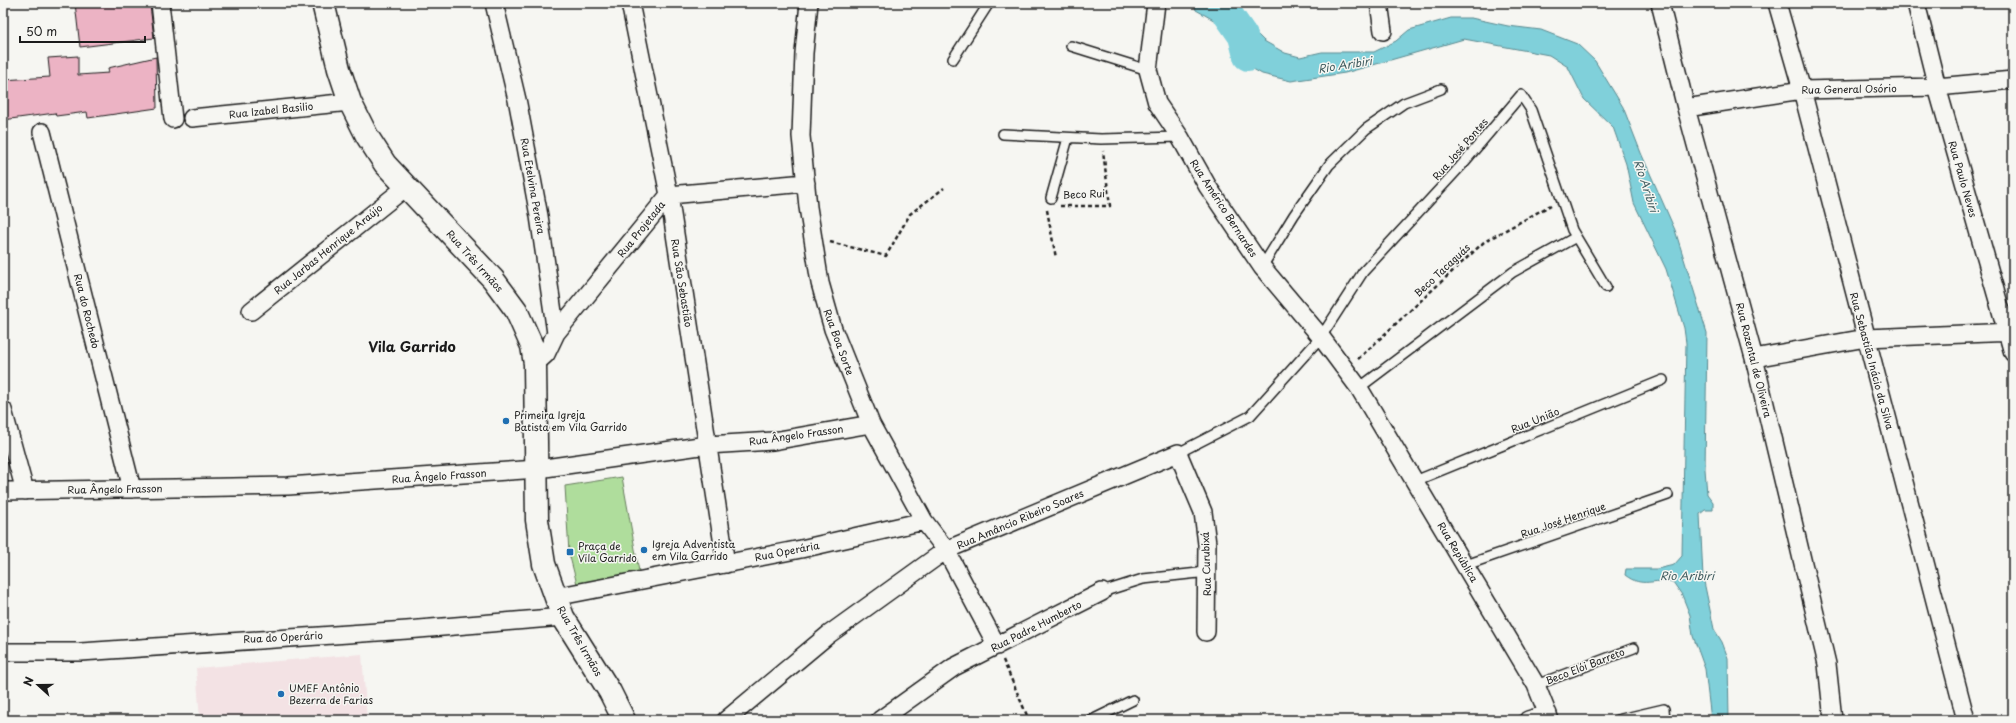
<svg xmlns="http://www.w3.org/2000/svg" width="2016" height="723" font-family="'Playpen Sans',sans-serif">
<rect width="100%" height="100%" fill="#f6f6f2"/>
<filter id="ink" filterUnits="userSpaceOnUse"><feTurbulence type="fractalNoise" baseFrequency=".025" numOctaves="2"/><feDisplacementMap in="SourceGraphic" scale="8" xChannelSelector="R" yChannelSelector="G"/><feConvolveMatrix kernelMatrix="1 2 1 2 8 2 1 2 1" color-interpolation-filters="sRGB"/></filter>
<g filter="url(#ink)">
<path fill="#f3e2e4" d="M362,654L367,720H200L196,668Z"/>
<path fill="#afdd9c" stroke="#667c5c" d="M622,477L640,577L578,588L569,553L565,486Z"/>
<path fill="#80d0da" stroke="#58888e" d="M1194,3H1212L1225,16L1258,35L1264,41L1285,53L1300,57L1322,52H1374L1396,41L1409,30L1451,18H1471L1508,26L1541,30L1577,44L1595,61L1623,107L1641,153L1675,230L1707,333L1705,469L1707,494L1713,502V510H1705L1700,514L1703,577L1714,629L1722,642L1728,658L1729,720H1711L1705,669L1693,636L1690,615L1682,595L1673,582C1653,578 1643,589 1625,575L1626,569H1657L1674,565L1682,556L1686,343L1684,328L1666,269L1634,203L1626,164L1613,127L1584,99L1568,67L1549,55L1464,39L1345,73L1291,81L1262,74L1246,65L1239,57L1235,42L1224,32L1219,23L1196,10Z"/>
<g fill="none" stroke-linecap="round" stroke-linejoin="round">
<path stroke="#80d0da" stroke-width="30" d="M1220,3L1243,36L1248,56"/>
</g>
<path fill="#ecb3c4" stroke="#1c1c1c" d="M75,3H132L150,5L154,38L80,47Z
M78,56V75L109,73L108,68L156,57L157,108L88,118L87,112L56,116L55,113L3,120V80L50,77L48,58Z"/>
<g fill="none" stroke-linecap="round" stroke-linejoin="round">
<g stroke="#1c1c1c" stroke-width="12">
<path id="lane" d="M1071,46L1148,70
M953,59L989,3
M1003,134L1101,139L1180,137
M1051,198L1068,138
M1262,267L1294,215L1329,165L1366,129L1404,103L1441,89
M1359,388L1513,272L1576,237
M1178,453L1250,416L1321,337L1363,272L1460,167L1521,95L1531,110L1572,230L1606,287
M1415,481L1663,380
M1466,565L1668,495
M1102,592L1143,579L1208,572
M1536,685L1634,648
M1092,720L1133,700
M1617,720L1664,709L1665,720"/>
</g>
<g stroke="#1c1c1c" stroke-width="20">
<path id="street" d="M160,3L173,119
M494,3L518,104L539,216L556,333L546,354L535,364
M630,3L669,195L726,564
M809,3L804,53L801,136L808,207L820,283L833,329L871,424L924,521L946,550L997,646
M1156,3L1148,70L1157,103L1180,137L1208,187L1262,267L1321,337L1359,388L1536,685L1550,720
M1379,3L1383,31
M1660,3L1686,108L1754,358L1827,664L1833,720
M1777,3L1802,90L1966,720
M1916,3L1937,87L2013,353
M1686,108L1802,90L1937,87L2013,80
M192,118L350,102
M42,132L132,489
M251,311L406,187
M556,333L669,195L806,183
M1754,358L1866,338L2013,332
M3,410L25,491
M3,491L288,486L538,469L707,445L773,441L871,424
M555,597L801,549L924,521
M3,652H81L407,630L563,617
M726,720L828,635L946,550L1178,453L1203,512L1207,544L1206,632
M880,720L954,667L1102,592
M1528,720L1548,714"/>
</g>
<g stroke="#1c1c1c" stroke-width="25">
<path id="secondary" d="M323,3L339,69L350,102L367,136L385,164L493,279L516,310L532,346L535,364L537,520L544,564L563,617L610,692L624,720"/>
</g>
<path stroke="#1c1c1c" stroke-width="2.5" stroke-dasharray="4 3" stroke-linecap="butt" d="M1060,206H1110L1103,151
M1047,210L1056,258
M830,242L886,256L910,214L944,188
M1358,359L1484,242L1551,205
M1003,660L1029,720"/>
<use href="#lane" stroke="#f6f6f2" stroke-width="9"/>
<use href="#street" stroke="#f6f6f2" stroke-width="17"/>
<use href="#secondary" stroke="#f6f6f2" stroke-width="22"/>
</g>
</g>
<g fill="#1f6fb2" stroke="#f6f6f2" stroke-width="1.5">
<circle cx="506" cy="421" r="4"/>
<circle cx="644" cy="550" r="4"/>
<rect x="566" y="548" width="8" height="8" rx="2"/>
<circle cx="281" cy="694" r="4"/>
</g>
<g text-anchor="middle" stroke-width="3" stroke-linejoin="round" paint-order="stroke">
<g font-size="10" fill="#1c1c1c" stroke="#f6f6f2">
<text transform="translate(1849 89) rotate(-1)" y="4">Rua General Osório</text>
<text transform="translate(271 110) rotate(-6)" y="4">Rua Izabel Basilio</text>
<text transform="translate(1460 149) rotate(-49)" y="4">Rua José Pontes</text>
<text transform="translate(1963 179) rotate(74)" y="4">Rua Paulo Neves</text>
<text transform="translate(533 186) rotate(80)" y="4">Rua Etelvina Pereira</text>
<text transform="translate(1084 194) rotate(-2)" y="4">Beco Rui</text>
<text transform="translate(1224 208) rotate(57)" y="4">Rua Américo Bernardes</text>
<text transform="translate(641 229) rotate(-51)" y="4">Rua Projetada</text>
<text transform="translate(328 249) rotate(-39)" y="4">Rua Jarbas Henrique Araújo</text>
<text transform="translate(475 261) rotate(48)" y="4">Rua Três Irmãos</text>
<text transform="translate(1442 270) rotate(-43)" y="4">Beco Tacaguás</text>
<text transform="translate(682 283) rotate(81)" y="4">Rua São Sebastião</text>
<text transform="translate(87 311) rotate(76)" y="4">Rua do Rochedo</text>
<text transform="translate(839 342) rotate(70)" y="4">Rua Boa Sorte</text>
<text transform="translate(1754 360) rotate(76)" y="4">Rua Rozental de Oliveira</text>
<text transform="translate(1872 361) rotate(75)" y="4">Rua Sebastião Inácio da Silva</text>
<text transform="translate(1535 420) rotate(-22)" y="4">Rua União</text>
<text transform="translate(796 435) rotate(-8)" y="4">Rua Ângelo Frasson</text>
<text transform="translate(439 476) rotate(-4)" y="4">Rua Ângelo Frasson</text>
<text transform="translate(115 489) rotate(-1)" y="4">Rua Ângelo Frasson</text>
<text transform="translate(1020 519) rotate(-23)" y="4">Rua Amâncio Ribeiro Soares</text>
<text transform="translate(1563 520) rotate(-19)" y="4">Rua José Henrique</text>
<text transform="translate(787 551) rotate(-11)" y="4">Rua Operária</text>
<text transform="translate(1458 552) rotate(59)" y="4">Rua República</text>
<text transform="translate(1206 564) rotate(-92)" y="4">Rua Curubixá</text>
<text transform="translate(1036 626) rotate(-27)" y="4">Rua Padre Humberto</text>
<text transform="translate(283 637) rotate(-3)" y="4">Rua do Operário</text>
<text transform="translate(580 641) rotate(60)" y="4">Rua Três Irmãos</text>
<text transform="translate(1585 666) rotate(-21)" y="4">Beco Elói Barreto</text>
</g>
<g font-size="10" fill="#1c1c1c" stroke="#f6f6f2" text-anchor="start">
<text x="514" y="419">Primeira Igreja<tspan x="514" dy="12">Batista em Vila Garrido</tspan></text>
<text x="652" y="548">Igreja Adventista<tspan x="652" dy="12">em Vila Garrido</tspan></text>
<text x="578" y="550">Praça de<tspan x="578" dy="12">Vila Garrido</tspan></text>
<text x="289" y="692">UMEF Antônio<tspan x="289" dy="12">Bezerra de Farias</tspan></text>
</g>
<g font-size="11" font-style="italic" fill="#3f5b5e" stroke="#f6f6f2">
<text transform="translate(1345 65) rotate(-9)" y="4">Rio Aribiri</text>
<text transform="translate(1646 186) rotate(72)" y="4">Rio Aribiri</text>
<text x="1687" y="580">Rio Aribiri</text>
</g>
<g font-size="14" font-weight="bold" fill="#1c1c1c" stroke="#f6f6f2">
<text x="412" y="352">Vila Garrido</text>
</g>
</g>
<rect width="2016" height="723" fill="none" stroke="#f6f6f2" stroke-width="16"/>
<rect x="8" y="8" width="2000" height="707" fill="none" stroke="#1c1c1c" stroke-width="1.5" filter="url(#ink)"/>
<g transform="translate(38 685) rotate(291)" stroke="#f6f6f2" stroke-width="3" paint-order="stroke">
<path d="M0-3L7 15L0 10L-7 15Z" fill="#1c1c1c"/>
<text y="-6" font-size="11" font-weight="bold" text-anchor="middle" fill="#1c1c1c">N</text>
</g>
<path d="M20 36v6h125v-6" fill="none" stroke="#1c1c1c" stroke-width="2"/>
<text x="26" y="36" font-size="12" fill="#1c1c1c" stroke="#f6f6f2" stroke-width="3" paint-order="stroke">50 m</text>
</svg>
